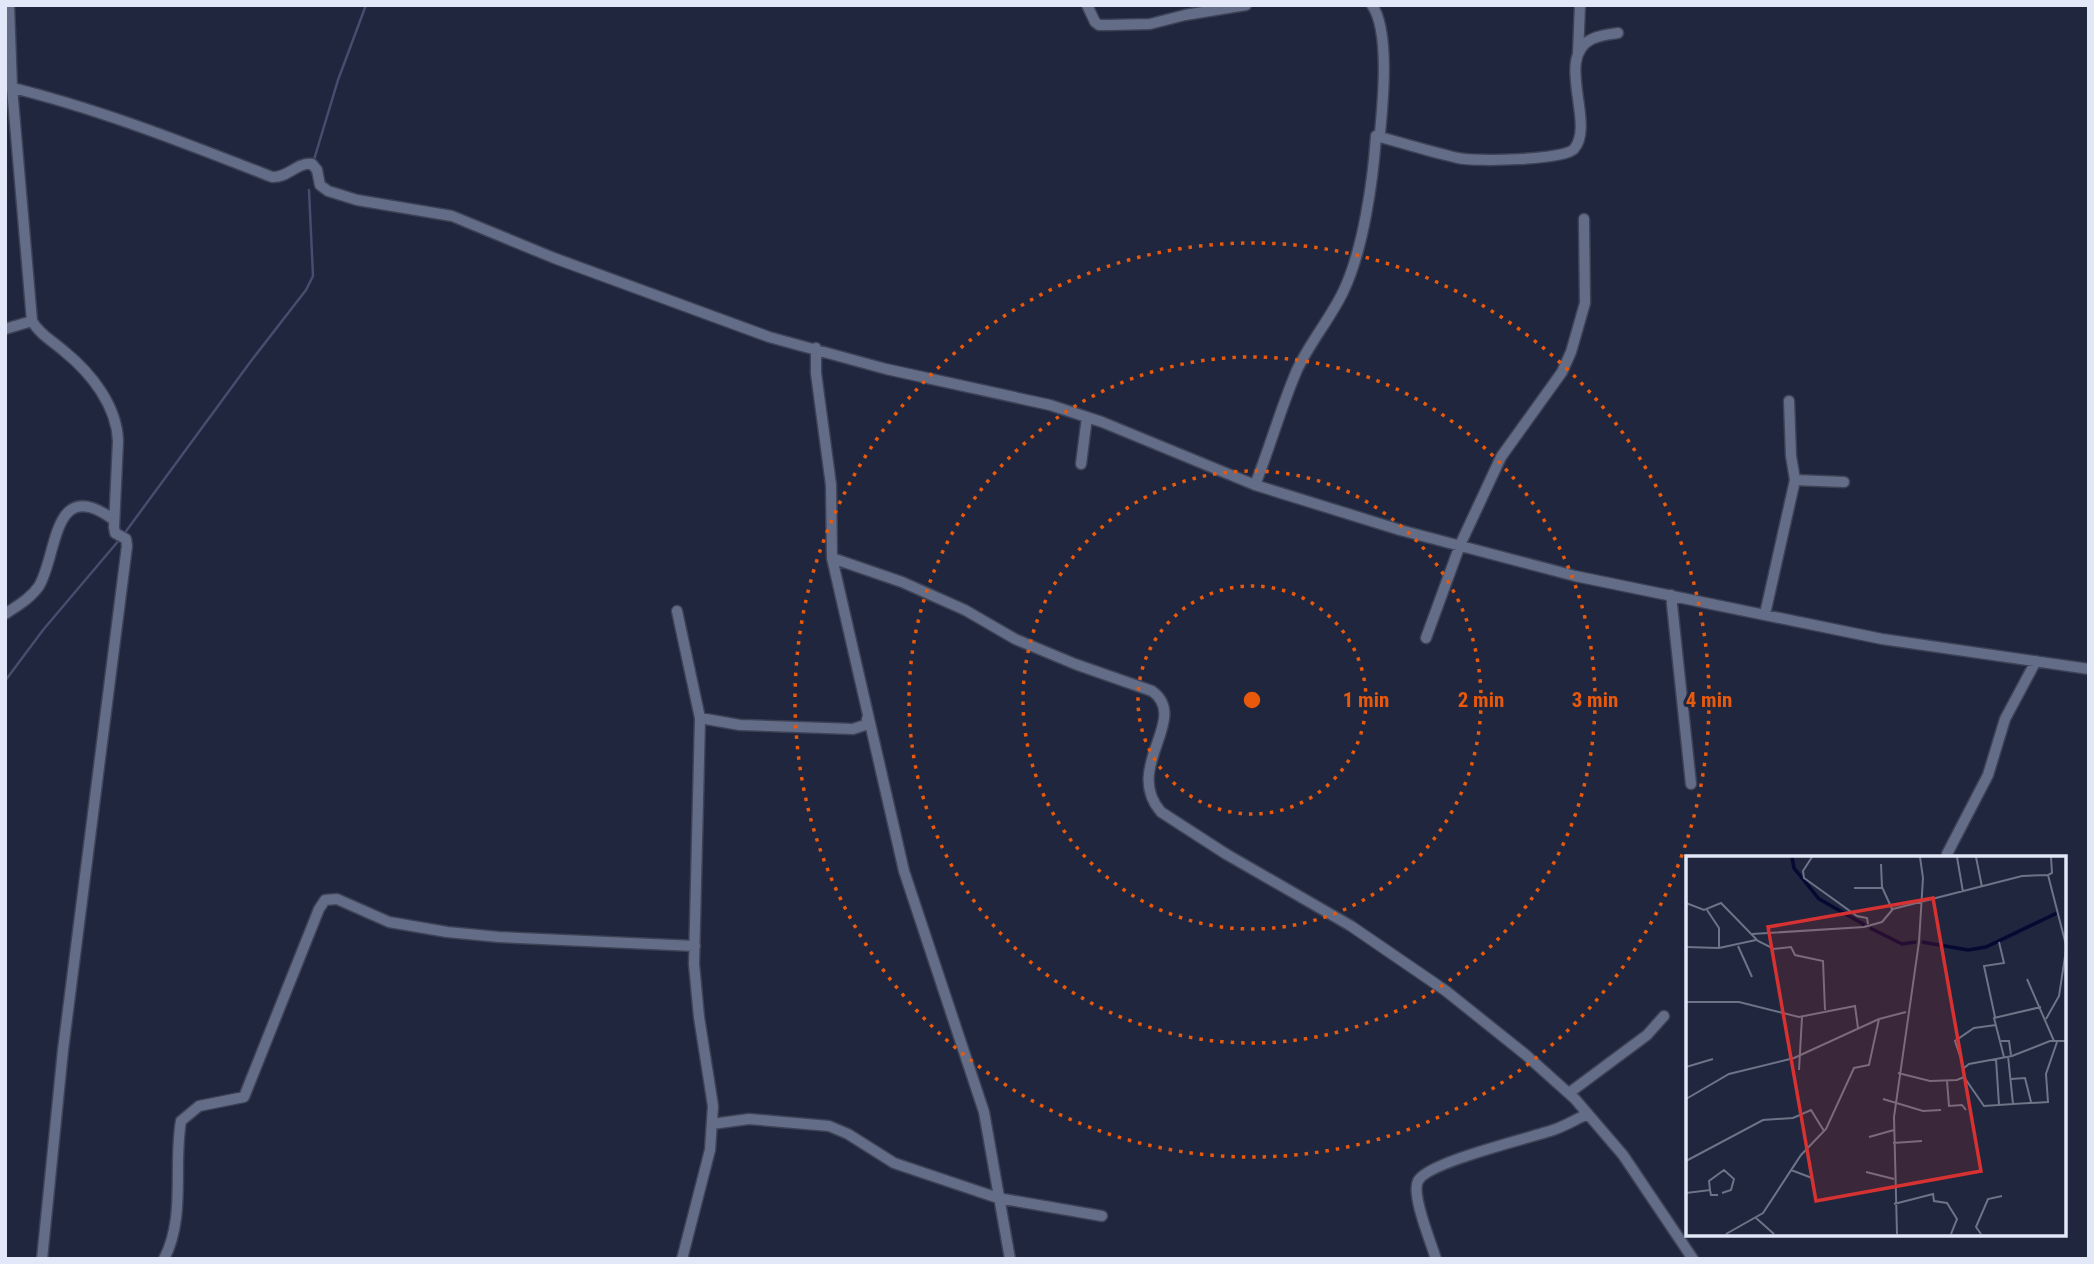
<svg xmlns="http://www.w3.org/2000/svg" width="2094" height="1264" font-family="'Roboto Condensed',sans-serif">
<rect width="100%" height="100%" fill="#1f263d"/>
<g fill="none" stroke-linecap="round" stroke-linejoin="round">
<path stroke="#484c6d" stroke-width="2.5" d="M313,163L338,80L366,5
M124,534L251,361L306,290L313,276L309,190
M5,681L43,630L120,539"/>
<g stroke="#3d4256" stroke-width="13">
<path id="minor" d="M9,5L12,88L32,321C39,334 54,342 65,352C91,373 117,406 118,441L114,527L115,533L126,539L127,546L63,1050L42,1259
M1087,5L1095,22L1099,25H1109L1150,24L1185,15L1246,5
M1578,54L1580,5
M5,86C97,108 185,143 272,177C288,178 297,162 312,164L317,170L320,185L328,191L357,200L452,216L554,258L769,337L886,369L1050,405L1102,422L1255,485L1400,530L1575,576L1882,639L2089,669
M1376,136C1403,143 1431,152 1458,158C1475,162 1564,160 1574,149C1596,124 1554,57 1592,39C1600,35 1610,34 1618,33
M5,329L32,321
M816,348V373L831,485L832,558L904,871L984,1112L1010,1259
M1081,464L1087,417
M1795,480L1844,482
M1255,485C1270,447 1281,407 1297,370C1310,342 1330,319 1343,292C1363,251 1373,181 1376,136L1380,133C1383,102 1390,31 1372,5
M832,558L902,582L965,610L1015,639L1075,664L1152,691C1191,719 1122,767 1161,812L1226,854L1351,926L1446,991L1526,1055L1575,1099L1623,1155L1693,1259
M1671,595L1691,784
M677,611L700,718
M5,614C17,606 31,598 39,586C58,554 52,474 114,520
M1765,614L1795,480L1791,456L1789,401
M1426,638L1460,545L1501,457L1562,372L1571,352L1585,303L1584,219
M1947,854L1988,775L2005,719L2036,661
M1569,1093L1647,1035L1664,1016
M712,1124L749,1119L829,1126L848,1134L894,1163L998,1198L1102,1216
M164,1259C186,1217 173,1166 181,1121L199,1106L244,1097L319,909L325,900L337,899L389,922L447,932L499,937L695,946
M682,1259L710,1150L713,1106L699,1017L694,964L700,718L740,725L853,729L868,724L867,719
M1436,1259C1431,1242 1411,1195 1418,1181C1427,1162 1530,1138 1553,1130C1565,1126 1576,1119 1588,1114"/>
</g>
<use href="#minor" stroke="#646d88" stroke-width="10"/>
</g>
<g fill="none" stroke="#e8590c" stroke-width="3.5" stroke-dasharray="3.5 7">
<circle cx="1252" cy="700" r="114"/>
<circle cx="1252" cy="700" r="229"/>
<circle cx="1252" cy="700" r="343"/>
<circle cx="1252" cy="700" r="457"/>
</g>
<g transform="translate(1686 856)">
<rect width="380" height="380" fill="#1f263d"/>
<path fill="none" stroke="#060932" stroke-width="3.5" d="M106,1L108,12L133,43L179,69M184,72L216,88L230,86M236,86L282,94L300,91L371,57"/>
<path fill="none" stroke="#6d7488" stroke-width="2" d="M126,1L117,15L118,22L171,60L181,62L182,68M271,1L277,36M290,1L296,31M365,1L366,17L362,19L380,89M195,8L196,31L206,53M168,32H196M0,47L18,54L35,47L72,85L88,93L105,91L109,99L137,105L139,154M21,54L33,72V92M66,78L178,71L196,66L207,53L336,20L362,19M52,90L66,121M0,91L33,92L70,84M341,123L368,185M0,146H53L113,161L169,150L172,172M309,161L298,110L318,107L313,86M360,163L373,140L380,94M315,185H323L325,199M322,200L327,248L362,246L360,218L371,186M318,201L308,162L355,151M310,203L313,249M0,211L27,203M278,212L269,185L288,172L310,169M113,214L116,161M212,217L244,225L271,224L278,221V212L283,208L326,200L364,185H380M278,221L298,250L327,248M325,223L339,222L345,246M261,225L263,250L276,249L280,254M0,243L43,218L108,202L193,163L220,156M197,243L237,255L255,254M183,281L208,274M207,287L236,285M0,305L77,264L107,262L125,254L138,275M105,314L126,322M180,316L208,323M24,334L23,325L38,314L48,323L45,334L36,337M0,337L24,334L25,339H32M208,348L247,338L248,345L261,347L271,363L265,378M70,362L88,378M40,378L77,357L115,299L140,273L168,212L183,209L193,163M211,378L208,261L233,86L237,22L234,1M295,378L290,371L302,343L316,340"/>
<path fill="#d73232" fill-opacity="0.15" stroke="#d73232" stroke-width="3.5" d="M247,42L295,315L130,345L82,71Z"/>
<rect width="380" height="380" fill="none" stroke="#e3e8f8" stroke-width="3.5"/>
</g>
<circle cx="1252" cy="700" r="10" fill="#e8590c" stroke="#1f263d" stroke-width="3.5"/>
<g font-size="21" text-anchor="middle" font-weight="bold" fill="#e8590c" stroke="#1f263d" stroke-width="6" stroke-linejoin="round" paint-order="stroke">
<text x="1366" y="707">1 min</text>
<text x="1481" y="707">2 min</text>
<text x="1595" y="707">3 min</text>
<text x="1709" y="707">4 min</text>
</g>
<rect width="2094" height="1264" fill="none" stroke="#e3e8f8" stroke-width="14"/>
</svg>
